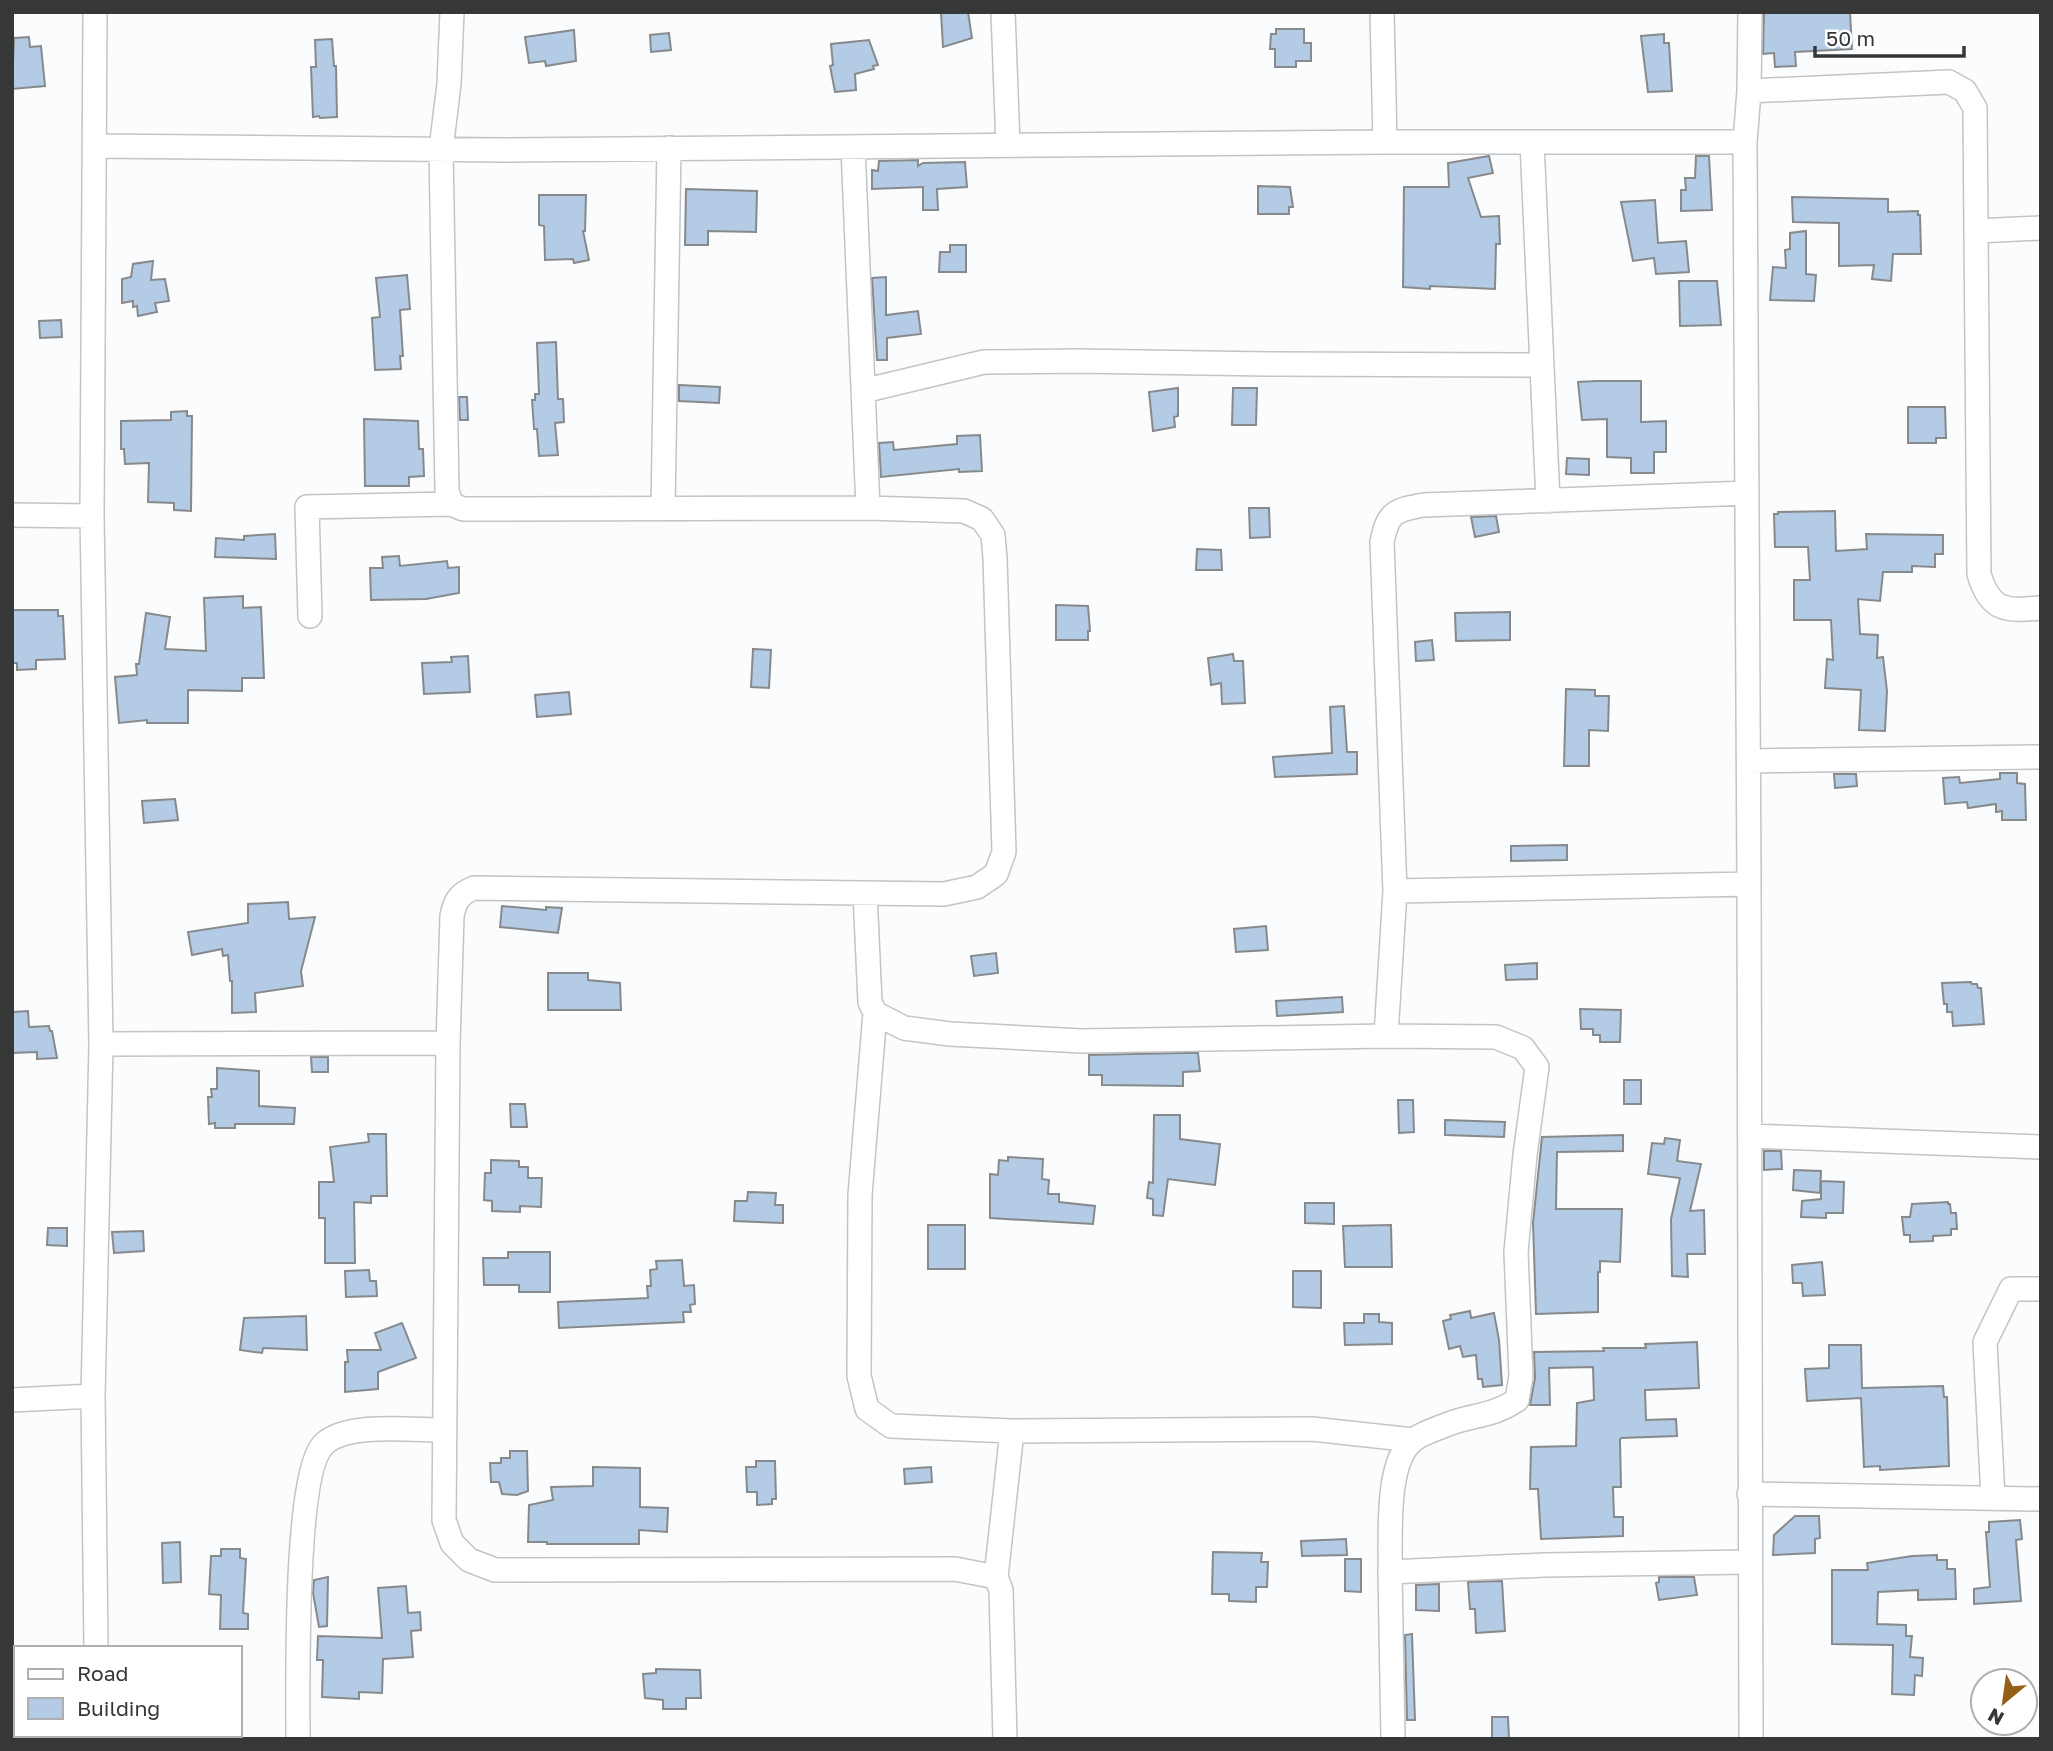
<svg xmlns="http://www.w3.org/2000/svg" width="2053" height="1751" font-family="'Golos Text',sans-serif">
<rect width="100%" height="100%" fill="#fafcfe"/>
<path fill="#b3cbe4" stroke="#87898b" stroke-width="2" d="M941,12H968L972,38L943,47Z
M1764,12H1850L1852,49L1795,52L1796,66L1775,67L1774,53L1763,54Z
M1276,29H1304V43H1311V61H1296V67H1275V49H1270L1271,34H1276Z
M574,30L576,61L546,66L545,61L529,63L525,37Z
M669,33L671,50L651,52L650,35Z
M1664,34V43H1669L1672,91L1648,92L1641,36Z
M29,37L30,47L41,46L45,86L12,89L14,38Z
M332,39L334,66H336L337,117L320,118L319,116L313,117L311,67H316L315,40Z
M869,40L878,65L873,66L874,69L855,74L856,90L835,92L830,66L833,65L831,44Z
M1489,156L1493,173L1468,178L1481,217L1499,216L1500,244H1496L1495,289L1430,286V289L1403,287L1404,187H1449L1448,163Z
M1696,156H1709L1712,210L1681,211V190H1686L1685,178H1695Z
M918,160V166L923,163L965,162L967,187L937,189L938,210H923V187L872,189V170L878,171L879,161Z
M1258,186L1290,187L1293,207H1289V214H1258Z
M686,189L757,191L756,232L708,231V245H685Z
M539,195H586L585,231H583L589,260L574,263L573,259L545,260L544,226L539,225Z
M1792,197L1888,199V212L1918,211V215H1920L1921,254H1893L1891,281L1872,279L1874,265L1839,266V223L1793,222Z
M1655,200L1658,243L1686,241L1689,272L1656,274L1654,258L1633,261L1621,202Z
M1806,231V274L1816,275L1814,301L1770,300L1773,267L1786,268L1785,250L1790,249V233Z
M950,245H966V272H939L940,252H950Z
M153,261L151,280L165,279L169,301L155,303L157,312L138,316L137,306L133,307V301L122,303V279L131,277L133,264Z
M407,275L410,309L400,310L403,356H400L401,369L375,370L372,318L380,317L376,278Z
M886,277V315L918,311L921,334L887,338V360H877L872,278Z
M1679,281H1717L1721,325L1680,326Z
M61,320L62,337L40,338L39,321Z
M556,342L558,399H563L564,422L555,423L558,455L539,456L537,429H534L532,400H535V394H539L537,343Z
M1597,381H1641V422L1666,421V452H1654V473H1631V458L1607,457V419L1582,420L1578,382Z
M679,385L720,387L719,403L679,401Z
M1178,388V416L1174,417L1175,427L1153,431L1149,392Z
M1233,388H1257L1256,425H1232Z
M459,397H467L468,420H460Z
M1908,407H1945L1946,438H1936V443H1908Z
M187,411V416H192L191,511L174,510V503L148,502L149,463L125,464L124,449H121V421L171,420V412Z
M364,419L418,421L419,449H423L424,476L409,477V486H365Z
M980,435L982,471L959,472V469L881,477L879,443L893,442L894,450L957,444V436Z
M1567,458L1589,459V475L1566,474Z
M1249,508H1269L1270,537L1250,538Z
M1835,511L1836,551L1867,549L1866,534L1943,535V554H1935V567L1912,566V572H1883L1880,601L1858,599L1860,634L1878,635L1877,658L1883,657L1887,691L1885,731L1859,730L1861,690L1825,688L1827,659L1833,660L1831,620H1794V580H1810L1808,547H1775L1774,514H1778V512Z
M1496,516L1499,532L1475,537L1471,517Z
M275,534L276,559L215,557L216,538L244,540V536Z
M1197,549L1221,550L1222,570H1196Z
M399,556L400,566L447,561L448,568L459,567V593L426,599L371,600L370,568H383L382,557Z
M243,596V608L261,607L264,678H242V691L188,690V723H147V720L119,723L115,677L137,675L136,664H139L146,613L170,617L165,649L206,651L204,598Z
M1056,605L1088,606L1090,631H1088V640H1056Z
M12,610H58V616H63L65,659L36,660V669L17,670V663H12Z
M1510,612V640L1456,641L1455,613Z
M1432,640L1434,660L1416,661L1415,642Z
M753,649L771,650L769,688L751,687Z
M1233,654L1234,661H1243L1245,703L1222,704L1221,683L1211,685L1208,658Z
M468,656L470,692L424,694L422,663L452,662L451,657Z
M1566,689L1595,690V696H1609L1608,731L1589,730V766H1564Z
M569,692L571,714L537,717L535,695Z
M1344,706L1347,752H1357V774L1275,777L1273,757L1332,753L1330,707Z
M2000,773H2017V783L2025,784L2026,820H2002V811L1996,812V804L1968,808L1967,802L1945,804L1943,778L1959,777L1960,783L2000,779Z
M1834,774H1856L1857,786L1835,788Z
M175,799L178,820L144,823L142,801Z
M1567,845V860L1511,861V846Z
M288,902L289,919L315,917L301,971L303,986L255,993L256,1012L232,1013V981H230L228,955L223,956L222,949L192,955L188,932L248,923V904Z
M502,906L546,910V907L562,908L558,933L500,927Z
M1266,926L1268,950L1236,952L1234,929Z
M996,953L998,973L974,976L971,956Z
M1537,963V979L1506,980L1505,965Z
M548,973H588V980L620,983L621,1010H548Z
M1971,982L1972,984H1977L1978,988H1981L1984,1024L1953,1026L1952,1012H1947V1004H1944L1942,983Z
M1342,997L1343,1012L1277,1016L1276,1001Z
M1580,1009L1621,1010L1620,1042H1600V1035H1593V1029H1581Z
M28,1011L29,1027L49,1026L50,1031H52L57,1058L37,1059V1052L12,1053V1012Z
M1179,1053H1198L1200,1071L1183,1072V1086L1102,1085V1075H1089V1055Z
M311,1057H328V1072H312Z
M217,1068L259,1071V1106L295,1108L294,1124H235V1128H215V1123L209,1124L208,1097H212L211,1089H217Z
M1624,1080H1641V1104H1624Z
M1398,1100H1413L1414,1132L1399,1133Z
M510,1104H525L527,1127H511Z
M1154,1115H1180V1139L1220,1144L1215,1185L1168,1179L1163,1216L1153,1215V1199L1147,1198L1149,1182L1153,1183Z
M1445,1120L1505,1122L1504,1137L1445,1135Z
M368,1134H386L387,1196H371V1203L354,1202L355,1263H325V1218H319V1182H334L330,1147L369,1142Z
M1623,1135V1151L1557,1152L1556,1209H1622L1620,1262L1600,1261V1272H1598V1312L1536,1314L1533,1223L1542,1137Z
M1665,1138L1680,1140L1677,1161L1701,1164L1690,1211L1704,1210L1705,1254H1687L1688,1277L1672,1276L1671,1219L1680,1178L1648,1174L1652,1143L1664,1144Z
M1764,1151H1781L1782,1169L1764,1170Z
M1008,1157L1043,1159L1042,1179L1049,1180L1048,1194H1059V1202L1095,1206L1093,1224L990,1218V1174L998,1175L999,1160L1008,1161Z
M491,1160L519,1161V1167H528V1178H542L541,1207L520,1206V1212L492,1211V1201L484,1200L485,1173H491Z
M1794,1170L1821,1171L1820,1193L1793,1190Z
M1821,1181L1844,1182L1843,1213H1826V1218L1801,1217L1802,1201L1821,1199Z
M748,1192L776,1193L775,1205H783V1223L734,1221L735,1201H747Z
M1948,1202V1204H1950L1951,1213H1956L1957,1229H1951V1235L1933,1236V1241L1910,1242V1235H1904L1902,1217H1910L1912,1204Z
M1305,1203H1334V1224L1305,1223Z
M928,1225H965V1269H928Z
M1391,1225L1392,1267H1345L1343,1226Z
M48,1228H67V1246L47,1245Z
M143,1231L144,1251L114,1253L112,1232Z
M508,1252H550V1292H519V1285H484L483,1258H508Z
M682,1260L684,1286L694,1285L695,1304L690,1305L691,1312H683L684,1322L559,1328L558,1302L648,1298L647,1286H651L650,1270L657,1269L656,1261Z
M1822,1262L1825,1295L1803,1296L1802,1283H1793L1792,1265Z
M369,1270L370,1281H376L377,1296L346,1297L345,1271Z
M1293,1271H1321V1308L1293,1307Z
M1470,1311L1471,1318L1494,1313L1499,1340L1502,1385L1483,1387L1482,1379H1478L1476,1355L1463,1357L1460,1346L1449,1349L1443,1321L1451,1319L1450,1315Z
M1364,1314H1379V1322L1392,1323V1344L1345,1345L1344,1323H1364Z
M306,1316L307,1350L263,1348L262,1353L240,1350L244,1318Z
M402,1323L416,1358L378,1372V1389L345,1392V1362H348L347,1350H381L375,1333Z
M1697,1342L1699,1388L1645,1390L1646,1420L1676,1419L1677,1436L1621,1438L1620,1440L1621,1487H1613L1614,1517H1623V1536L1541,1539L1538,1489H1530L1531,1447L1576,1446L1577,1403L1594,1400L1593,1367L1549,1368L1550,1405H1530L1535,1378L1534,1352L1604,1351L1603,1348H1646L1645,1344Z
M1829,1345H1861L1862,1388L1943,1386L1944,1397H1947L1949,1466L1880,1470V1466L1864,1467L1861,1398L1807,1401L1805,1369L1829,1368Z
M510,1451H527L528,1491L517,1495L502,1494L499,1482H491L490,1463H501V1458H510Z
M756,1461H775L776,1499H772V1504L757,1505V1492H747L746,1467H756Z
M593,1467L640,1468V1507L668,1508L667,1532L639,1530V1544H547V1542H528L529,1505L553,1500L551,1487L593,1486Z
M931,1467L932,1482L905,1484L904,1469Z
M1795,1516H1819L1820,1538L1815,1539V1553L1773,1555L1774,1535Z
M2020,1520L2022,1539L2016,1540L2021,1601L1974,1604V1589L1990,1587L1986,1532H1989V1522Z
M1346,1539L1347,1555L1302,1556L1301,1541Z
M180,1542L181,1582L163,1583L162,1543Z
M221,1549H240V1558L246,1559L243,1613L248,1614V1629H220L221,1595L209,1594L211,1556H221Z
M1213,1552L1262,1553L1261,1562H1268L1267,1587H1256V1602L1229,1601V1594H1212Z
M1937,1555V1560H1947V1569H1955L1956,1599L1918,1600V1590L1878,1592L1877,1624L1906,1625V1636H1912L1910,1657L1923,1658L1922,1676L1915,1675L1914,1695L1892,1694L1893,1645L1832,1644V1570H1868L1867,1563L1912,1556Z
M1345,1559H1361V1592L1345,1591Z
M328,1577L327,1626L319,1627L313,1593L314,1580Z
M1659,1577H1694L1697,1595L1659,1600L1656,1583L1659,1582Z
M1502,1581L1505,1631L1476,1633L1475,1609H1470L1468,1582Z
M1439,1584V1611L1416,1610V1585Z
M406,1586L408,1613L420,1612L421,1630L411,1631L413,1657L383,1659L382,1693L359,1692V1699L322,1697L323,1660H317L318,1636L382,1638L378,1588Z
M1412,1634L1415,1720H1407L1405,1635Z
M656,1669L700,1670L701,1698H686V1709H663V1700L645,1698L643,1674L656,1673Z
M1492,1717H1508L1509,1739H1492Z"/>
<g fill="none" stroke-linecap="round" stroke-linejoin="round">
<g stroke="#c2c4c6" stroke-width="26">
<path id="street" d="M95,12L92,516L101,1044L93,1396L96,1648
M1003,12L1008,145
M1382,12L1385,142
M1750,12L1749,91L1745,142L1749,884L1751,1739
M1749,91L1949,82L1965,91L1975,108L1976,231
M1532,142L1548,501
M94,146L503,150L1385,142H1745
M853,147L868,508
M2041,228L1976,231L1979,574C1990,612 2007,611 2041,608
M863,391L984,362L1078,361L1268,364L1542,365
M663,509L669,148
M12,515L92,516
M310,616L307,507L451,504
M1749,761L2041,757
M1395,891L1382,542C1388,512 1395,510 1424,505L1747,493
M865,893L870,1002L875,1013L904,1028L950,1034L1082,1041L1386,1036L1496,1037L1523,1048L1537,1067L1525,1155L1516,1252L1521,1376L1517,1400C1493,1416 1477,1414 1451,1423C1439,1428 1421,1433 1412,1441C1385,1464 1391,1538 1390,1572L1544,1565L1750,1562
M875,1013L860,1195L859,1376L867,1409L891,1426L1012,1431L1312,1429L1413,1440
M1386,1036L1395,891L1749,884
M448,1043L452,916C455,901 459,894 474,888L944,894L977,887L996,874L1004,852L995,558L993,535L982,519L964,511L868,508L463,509L451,504L447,490L441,149L449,84L452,12
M101,1044L448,1043L444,1520L452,1543L469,1560L495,1570L955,1569L996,1577L1001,1590L1005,1739
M1750,1136L2041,1147
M12,1400L93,1396
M1749,1494L2041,1499
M1993,1498L1985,1342L2011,1289H2041
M1390,1572L1393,1739
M996,1577L1012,1431
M97,1735V1739
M298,1739C298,1690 294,1472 324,1444C347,1422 412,1430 443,1430"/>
</g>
<use href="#street" stroke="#fff" stroke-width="23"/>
</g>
<rect width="2053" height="1751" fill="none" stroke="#363737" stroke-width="28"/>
<rect x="14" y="1646" width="228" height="91" fill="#ffffff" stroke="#afafaf" stroke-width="2"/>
<rect x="28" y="1669" width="35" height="10" fill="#ffffff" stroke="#afafaf" stroke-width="2"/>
<text x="77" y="1681" font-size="21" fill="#363737">Road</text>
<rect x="28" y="1698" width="35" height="21" fill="#b3cbe4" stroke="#afafaf" stroke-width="2"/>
<text x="77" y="1716" font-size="21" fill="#363737">Building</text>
<g transform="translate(2004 1702) rotate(209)"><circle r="33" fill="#ffffff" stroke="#afafaf" stroke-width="2"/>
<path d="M0-5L12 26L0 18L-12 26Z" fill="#945f16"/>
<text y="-10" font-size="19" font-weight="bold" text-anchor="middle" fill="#363737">N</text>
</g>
<path d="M1815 46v10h149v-10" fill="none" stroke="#363737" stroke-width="3.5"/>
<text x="1826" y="46" font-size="21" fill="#363737" stroke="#ffffff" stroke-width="5" paint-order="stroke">50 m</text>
</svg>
